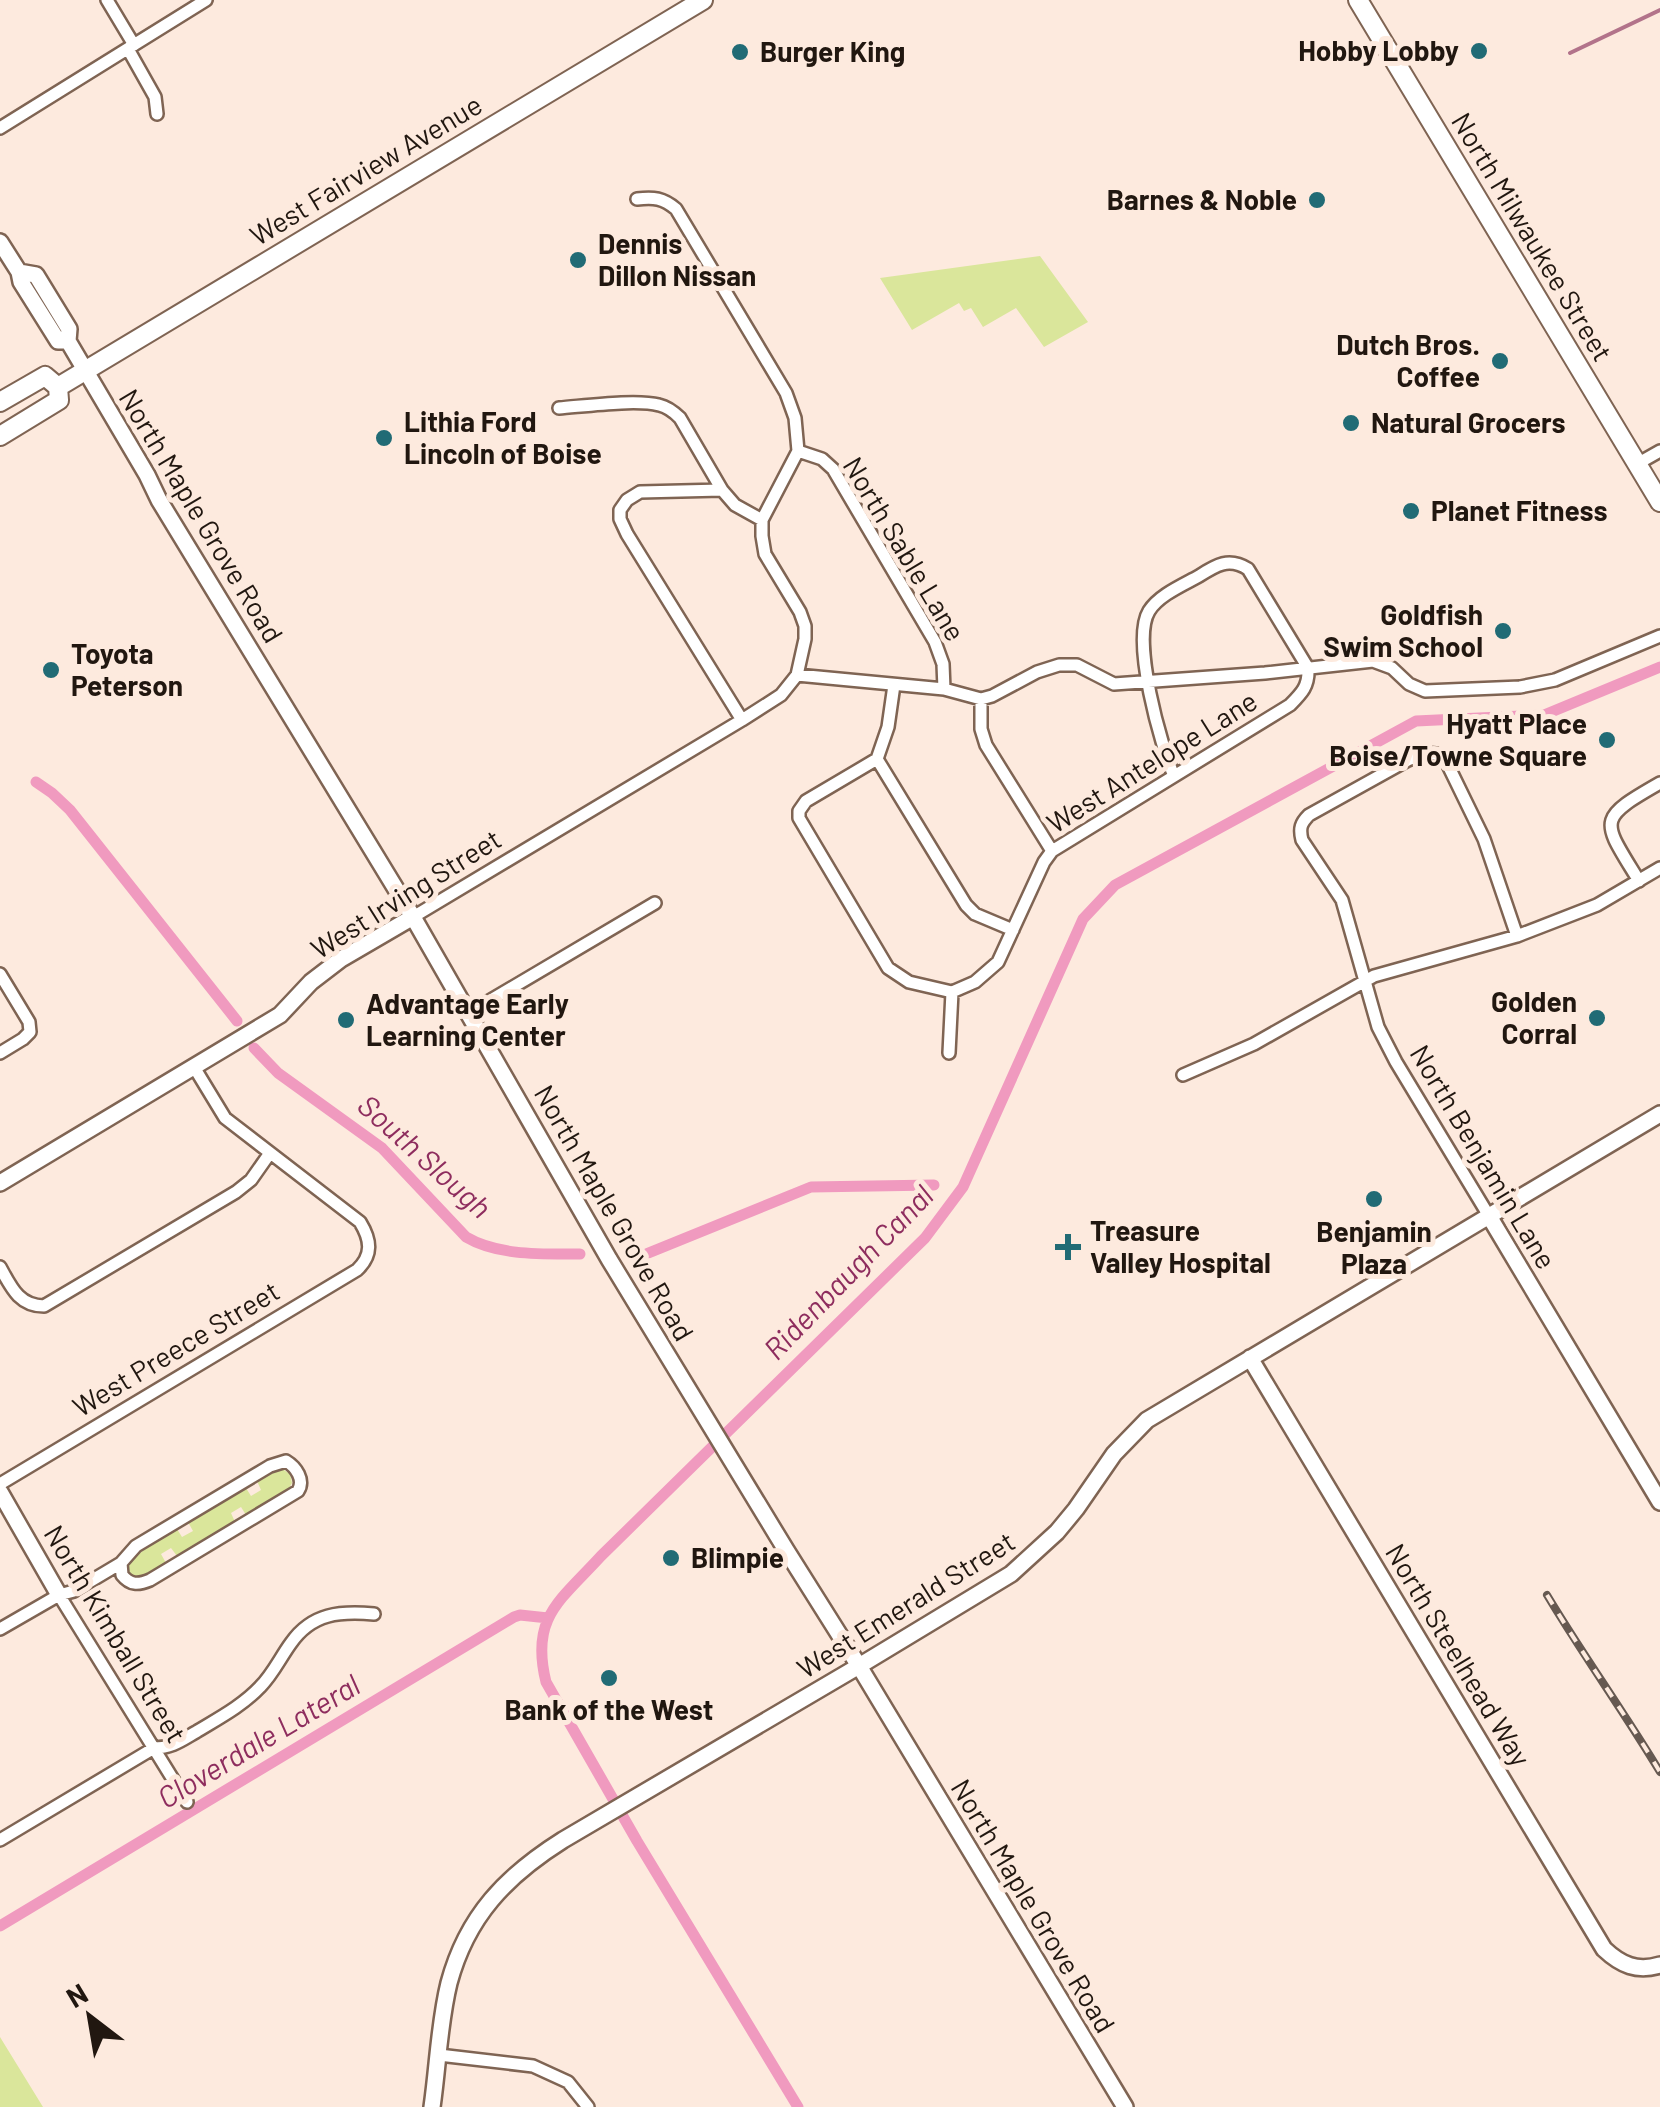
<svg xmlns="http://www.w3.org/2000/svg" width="1660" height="2107" font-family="Barlow,sans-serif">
<rect width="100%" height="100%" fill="#fdeade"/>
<path fill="#dae69b" d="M1040,256L1088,322L1044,347L1016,308L983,327L971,308L964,311L959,303L912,330L880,278Z
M276,1470H284L290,1474L292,1483L288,1490L246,1515L241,1507L231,1513L235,1522L177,1556L171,1548L161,1554L166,1563C154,1570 143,1581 129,1574L127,1568C139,1549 158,1541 177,1529L182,1537L193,1531L188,1522L246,1488L251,1496L261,1490L257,1481Z
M0,2037L43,2107H0Z"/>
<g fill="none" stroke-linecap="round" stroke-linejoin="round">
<path stroke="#b2738a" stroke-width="4" d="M1570,53L1660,10"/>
<path stroke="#f09abf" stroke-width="11" d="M36,782L52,793L70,810L237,1021
M254,1048L278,1073L382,1148L466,1237C498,1256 543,1254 580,1254
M633,1256L646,1254L811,1187L934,1185
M0,1926L514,1617L520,1615L548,1618
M798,2107L637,1841L546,1682C530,1617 560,1601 601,1556L925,1238L963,1187L1083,919L1115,885L1416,721L1544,715L1660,667"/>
<g stroke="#7f6453" stroke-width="16">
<path id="street" d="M107,0L134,45
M128,49L155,97L157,114
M0,128L206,0
M637,199C654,197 663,198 676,209L786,393L795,418L798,451L762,520V536L765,554L800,612L805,626V639L797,675
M559,408C585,406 636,399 659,405C668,407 674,412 680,418L722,490L735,505L762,520
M798,451L822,459L833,469L935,642L943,664L944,689
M1637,464L1660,451
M722,490L640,492L627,500L620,510V519L627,534L742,720
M894,685L888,727L877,759L806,801L799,811V818L888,968L909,982L952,992
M981,699V729L986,745L1052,851
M877,759L966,905L975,914L1013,930
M1639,881C1602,820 1595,820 1660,783
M413,917L742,720L781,695L797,675L944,689L981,699L992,696L1037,672L1059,665H1077L1114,684L1265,673L1373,661L1392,668L1409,684L1425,691L1520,687L1555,680L1660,636
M0,974L29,1022L30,1032L23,1039L0,1053
M952,992L975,982L998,962L1044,862L1052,851L1290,705C1302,693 1309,686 1308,668L1248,569C1229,557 1216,565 1199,576C1183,585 1159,595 1149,611C1131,640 1161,746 1174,776
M469,1013L655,903
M949,1053L952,992
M1183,1075L1254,1044L1374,976L1517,936L1597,905L1660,868
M1489,1216L1396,1062L1378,1027L1342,900L1302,840C1299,828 1301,823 1309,815L1408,760L1425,753L1436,754L1446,761L1484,839L1517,936
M0,1267C11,1287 19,1306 44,1306L236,1192L251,1180L270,1153
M0,1484L357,1270C373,1255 371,1240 360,1222L225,1118L194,1067
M59,1595L187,1802
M0,1629L59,1595L74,1591L121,1563L136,1546L270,1466L286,1461C296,1467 305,1480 298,1491L150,1580C138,1585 130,1585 122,1575L121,1563
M0,1840L154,1748C172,1748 182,1740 196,1732C219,1718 242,1706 260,1687C273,1674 280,1658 291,1643C312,1613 340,1611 374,1614
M439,2055L533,2066L568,2082L588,2107"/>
</g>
<g stroke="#7f6453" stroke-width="20">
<path id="secondary" d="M0,242L19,272L21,282L58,341H68
M19,272L36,275L69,329L68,341L147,475L159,500L413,917L609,1259L786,1550L859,1666L1125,2107
M0,1183L280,1015L311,982L341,959L413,917
M1489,1216L1660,1502
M1250,1358L1604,1949C1621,1965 1637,1972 1660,1965
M0,1492L59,1595
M432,2107C438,2066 439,2023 449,1983C467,1916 506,1876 563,1840L859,1666L1011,1574L1057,1532L1076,1509L1114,1454L1147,1420L1660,1114"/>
</g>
<g stroke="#7f6453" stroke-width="22">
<path id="primary" d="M1358,0L1660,502
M58,387L703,0
M0,402L45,376L58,387L59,400L0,436"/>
</g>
<use href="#street" stroke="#fff" stroke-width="11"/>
<use href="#secondary" stroke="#fff" stroke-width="15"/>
<use href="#primary" stroke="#fff" stroke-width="18"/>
<g stroke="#665951" stroke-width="8">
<path id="rail" d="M1547,1595C1583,1655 1624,1712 1660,1772"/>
</g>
<use href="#rail" stroke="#fdeade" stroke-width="4" stroke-dasharray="11" stroke-linecap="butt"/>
</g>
<g fill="#216b75" stroke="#fdeade" stroke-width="4">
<circle cx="1479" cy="51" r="10"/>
<circle cx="740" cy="52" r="10"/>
<circle cx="1317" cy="200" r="10"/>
<circle cx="578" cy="260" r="10"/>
<circle cx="1500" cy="361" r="10"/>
<circle cx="1351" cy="423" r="10"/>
<circle cx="384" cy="438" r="10"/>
<circle cx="1411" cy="511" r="10"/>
<circle cx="1503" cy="631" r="10"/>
<circle cx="51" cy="670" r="10"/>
<circle cx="1607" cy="740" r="10"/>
<circle cx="1597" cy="1018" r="10"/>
<circle cx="346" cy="1020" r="10"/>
<circle cx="1374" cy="1199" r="10"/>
<path d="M1063 1232h10v10h10v10h-10v10h-10v-10h-10v-10h10z"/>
<circle cx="671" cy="1558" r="10"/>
<circle cx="609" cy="1678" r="10"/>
</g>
<g text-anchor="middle" stroke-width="10" stroke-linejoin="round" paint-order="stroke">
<g font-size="28" font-weight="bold" fill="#211710" stroke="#fdeade" text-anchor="start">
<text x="1459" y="61" text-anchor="end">Hobby Lobby</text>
<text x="760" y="62">Burger King</text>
<text x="1297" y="210" text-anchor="end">Barnes &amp; Noble</text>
<text x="598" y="254">Dennis<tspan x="598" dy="32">Dillon Nissan</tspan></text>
<text x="1480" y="355" text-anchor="end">Dutch Bros.<tspan x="1480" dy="32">Coffee</tspan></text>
<text x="404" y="432">Lithia Ford<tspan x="404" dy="32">Lincoln of Boise</tspan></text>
<text x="1371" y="433">Natural Grocers</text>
<text x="1431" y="521">Planet Fitness</text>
<text x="1483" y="625" text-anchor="end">Goldfish<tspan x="1483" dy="32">Swim School</tspan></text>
<text x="71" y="664">Toyota<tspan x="71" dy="32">Peterson</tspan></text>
<text x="1587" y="734" text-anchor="end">Hyatt Place<tspan x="1587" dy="32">Boise/Towne Square</tspan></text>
<text x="1577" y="1012" text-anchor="end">Golden<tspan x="1577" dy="32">Corral</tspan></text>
<text x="366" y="1014">Advantage Early<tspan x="366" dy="32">Learning Center</tspan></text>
<text x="1090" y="1241">Treasure<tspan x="1090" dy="32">Valley Hospital</tspan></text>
<text x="1374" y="1242" text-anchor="middle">Benjamin<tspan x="1374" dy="32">Plaza</tspan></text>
<text x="691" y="1568">Blimpie</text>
<text x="609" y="1720" text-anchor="middle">Bank of the West</text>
</g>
<g font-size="28" fill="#211710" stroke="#fdeade">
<text transform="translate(366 170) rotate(-31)" y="10">West Fairview Avenue</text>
<text transform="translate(1532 237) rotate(59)" y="10">North Milwaukee Street</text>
<text transform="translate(201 516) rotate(59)" y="10">North Maple Grove Road</text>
<text transform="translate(904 549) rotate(59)" y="10">North Sable Lane</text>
<text transform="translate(1152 762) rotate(-32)" y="10">West Antelope Lane</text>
<text transform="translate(406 894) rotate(-32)" y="10">West Irving Street</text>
<text transform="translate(1483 1157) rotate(59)" y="10">North Benjamin Lane</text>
<text transform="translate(614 1213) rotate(60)" y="10">North Maple Grove Road</text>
<text transform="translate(176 1349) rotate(-31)" y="10">West Preece Street</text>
<text transform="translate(906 1605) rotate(-32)" y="10">West Emerald Street</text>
<text transform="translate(115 1634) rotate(59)" y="10">North Kimball Street</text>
<text transform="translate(1458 1655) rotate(59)" y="10">North Steelhead Way</text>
<text transform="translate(1033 1906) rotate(59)" y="10">North Maple Grove Road</text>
</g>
<g font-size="30" font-style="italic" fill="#8e2d5e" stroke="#fdeade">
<text transform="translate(424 1157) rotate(42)" y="10">South Slough</text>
<text transform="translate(849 1273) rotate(-46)" y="10">Ridenbaugh Canal</text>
<text transform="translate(259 1742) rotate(-31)" y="10">Cloverdale Lateral</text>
</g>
</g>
<g transform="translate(90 2017) rotate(329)" stroke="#fdeade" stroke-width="8" paint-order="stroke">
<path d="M0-8L18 38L0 25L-18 38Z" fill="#211710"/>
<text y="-15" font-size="28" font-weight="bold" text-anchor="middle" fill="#211710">N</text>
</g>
</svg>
